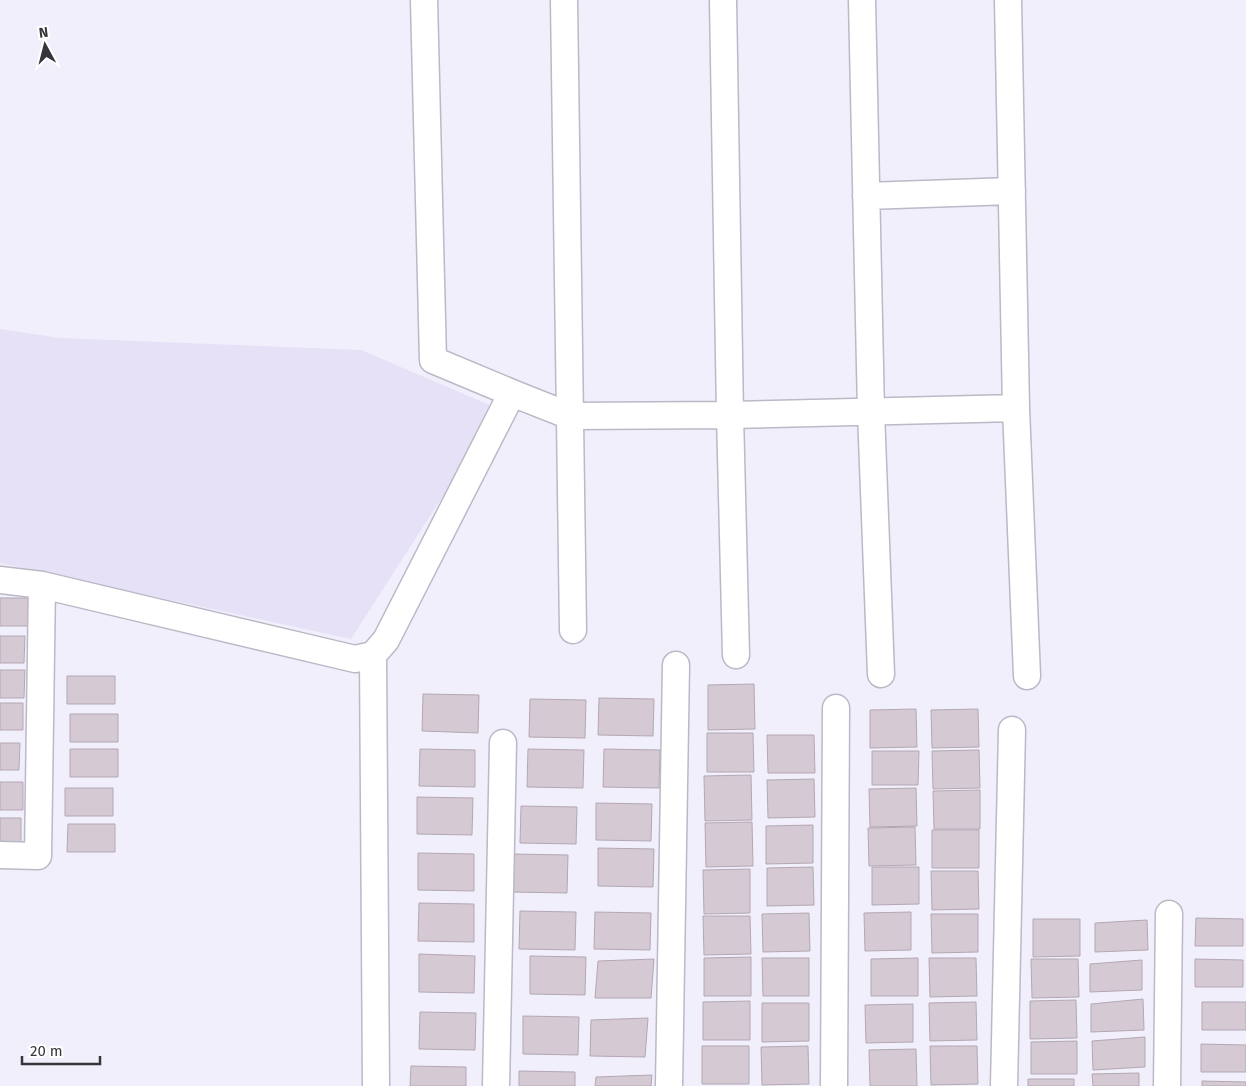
<svg xmlns="http://www.w3.org/2000/svg" width="1246" height="1086" font-family="'Fira Sans',sans-serif">
<rect width="100%" height="100%" fill="#f2effd"/>
<path fill="#e6e1f6" d="M0,329L60,338L361,350L499,409L351,639L0,563Z"/>
<path fill="#d5cad4" stroke="#b3a8b2" d="M0,598H30V626H0Z
M0,636H25L24,663H0Z
M0,670H25L24,698H0Z
M67,676H115V704H67Z
M754,684L755,729L708,730V685Z
M423,694L479,695L478,733L422,731Z
M599,698L654,699L653,736L598,735Z
M530,699L586,700L585,738L529,737Z
M0,703H23V730H0Z
M916,709L917,747L870,748V710Z
M978,709L979,747L932,748L931,710Z
M70,714H118V742H70Z
M707,733H753L754,772H707Z
M767,735H814L815,773H768Z
M0,743H20L19,770H0Z
M70,749H118V777H70Z
M420,749L475,750V787L419,786Z
M528,749L584,750L583,788L527,787Z
M604,749L660,750L659,788L603,787Z
M979,750L980,788L933,789L932,751Z
M872,751H919L918,785H872Z
M751,775L752,820L705,821L704,776Z
M814,779L815,817L768,818L767,780Z
M0,782H23V810H0Z
M65,788H113V816H65Z
M916,788L917,826L870,827L869,789Z
M980,790V829H934L933,791Z
M417,797L473,798L472,835L417,834Z
M596,803L652,804L651,841L596,840Z
M521,806L577,807L576,844L520,843Z
M0,818H21V846H0Z
M752,822L753,866L706,867L705,823Z
M68,824H115V852H67Z
M813,825V863L766,864V826Z
M915,827L916,865L869,866L868,828Z
M932,830H979V868H932Z
M598,848L654,849L653,887L598,886Z
M418,853L474,854V891L418,890Z
M512,854L568,855L567,893L511,892Z
M813,867L814,905L767,906V868Z
M872,867H919V904L872,905Z
M750,869V913L704,914L703,870Z
M931,871H978L979,909L932,910Z
M419,903L474,904V942L418,941Z
M520,911L576,912L575,950L519,949Z
M595,912L651,913L650,950L594,949Z
M911,912V950L865,951L864,913Z
M809,913L810,951L763,952L762,914Z
M931,914H978V952L932,953Z
M703,916H750L751,954L704,955Z
M1196,918L1243,919V946H1195Z
M1033,919H1080V956L1033,957Z
M1147,920L1148,950L1095,952V923Z
M419,954L475,956L474,993L419,992Z
M530,956L586,957L585,995L530,994Z
M751,957V996H704V958Z
M762,958H809V996H763Z
M918,958V996H871V959Z
M929,958H976L977,996L930,997Z
M654,959L651,998H595L598,961Z
M1031,959H1078L1079,997L1032,998Z
M1195,959L1243,960V987H1195Z
M1142,960V990L1090,992V964Z
M1143,999L1144,1030L1091,1032V1004Z
M1076,1000L1077,1038L1030,1039V1001Z
M750,1001V1040H703V1002Z
M976,1002L977,1040L930,1041L929,1003Z
M1202,1002H1246V1030H1202Z
M762,1003H809V1041L762,1042Z
M913,1004V1042L866,1043L865,1005Z
M420,1012L476,1013L475,1050L419,1049Z
M523,1016L579,1017L578,1055L523,1054Z
M648,1018L645,1057L590,1056L591,1020Z
M1145,1037V1067L1093,1070L1092,1041Z
M1077,1041V1074H1031V1042Z
M1201,1044L1246,1045V1072H1201Z
M702,1046H749V1084H702Z
M808,1046L809,1084L762,1085L761,1047Z
M930,1046H977L978,1084L931,1085Z
M916,1049L917,1086H870L869,1050Z
M411,1066L466,1067V1086H410Z
M519,1071L575,1072V1086H519Z
M1139,1073V1086H1093L1092,1074Z
M652,1075L651,1086H595L596,1077Z
M1028,1079H1074V1086H1028Z
M1202,1081L1246,1082V1086H1202Z"/>
<g fill="none" stroke-linecap="round" stroke-linejoin="round">
<g stroke="#bbb9c6" stroke-width="29">
<path id="minor" d="M424,0L433,360L512,393
M564,0L573,630
M723,0L730,415L736,655
M862,0L871,412L881,674
M1008,0L1016,408L1027,676
M866,196L1012,191
M0,580L42,585L355,659L373,655L386,640L512,393L570,416L730,415L1016,408
M373,655L376,1086
M0,855L38,856L42,585
M496,1086L503,743
M669,1086L676,665
M834,1086L836,708
M1004,1086L1012,730
M1167,1086L1169,914"/>
</g>
<use href="#minor" stroke="#fff" stroke-width="26"/>
</g>
<g transform="translate(45 45) rotate(353)" stroke="#ffffff" stroke-width="4" paint-order="stroke">
<path d="M0-4L9 19L0 12L-9 19Z" fill="#36353a"/>
<text y="-8" font-size="14" font-weight="bold" text-anchor="middle" fill="#36353a">N</text>
</g>
<path d="M22 1056v8h78v-8" fill="none" stroke="#36353a" stroke-width="2.5"/>
<text x="30" y="1056" font-size="15" fill="#36353a" stroke="#ffffff" stroke-width="4" paint-order="stroke">20 m</text>
</svg>
